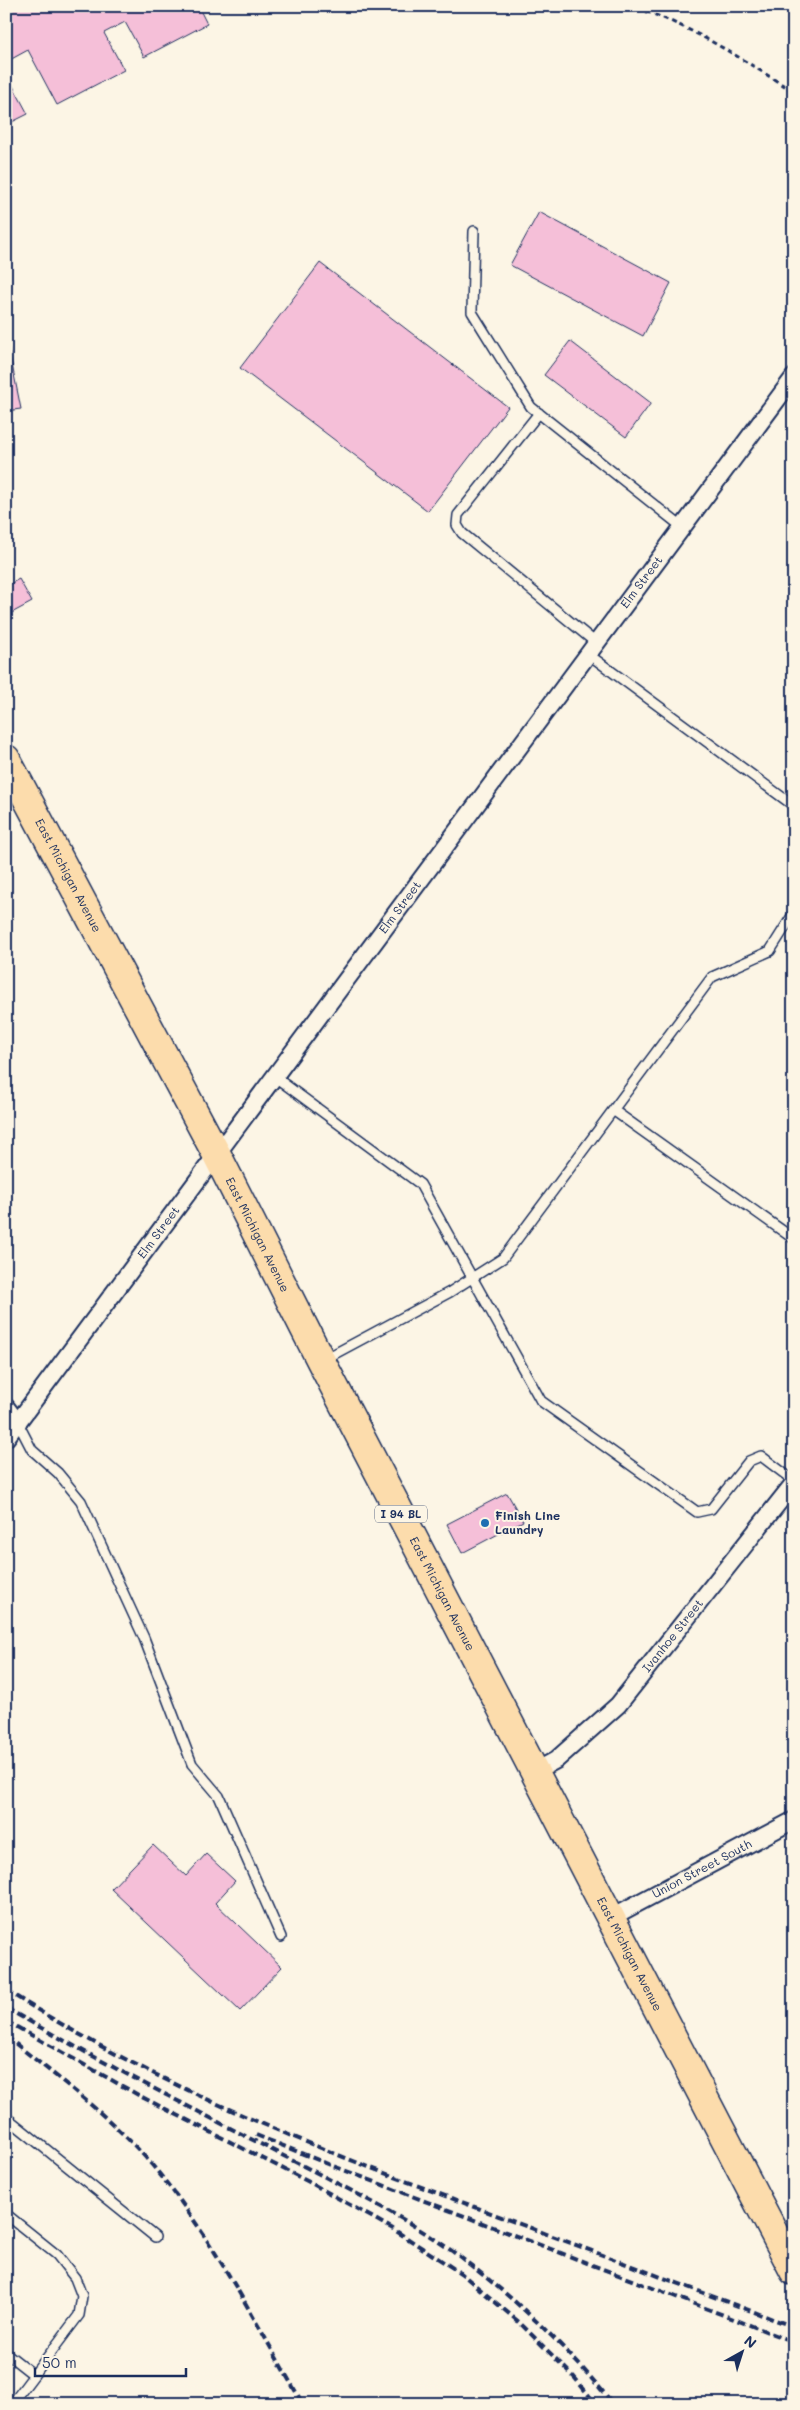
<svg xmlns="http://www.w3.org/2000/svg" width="800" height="2410" font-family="Mali,sans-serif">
<rect width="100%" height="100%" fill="#fcf5e5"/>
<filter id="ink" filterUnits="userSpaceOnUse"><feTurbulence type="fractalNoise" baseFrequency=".02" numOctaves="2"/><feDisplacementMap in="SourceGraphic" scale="10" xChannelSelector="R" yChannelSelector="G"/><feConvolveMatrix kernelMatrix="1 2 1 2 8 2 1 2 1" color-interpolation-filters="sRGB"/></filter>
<g filter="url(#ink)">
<path fill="#f5bfd8" stroke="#1b2f5e" d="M6,6H198L207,24L144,57L125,22L104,33L124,70L57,105L28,50L6,62Z
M6,73L28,114L6,125Z
M539,212L671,283L643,336L510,265Z
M320,263L508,407L428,511L240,368Z
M6,335L21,409L6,411Z
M570,341L651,403L626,437L544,375Z
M19,579L32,602L6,616V586Z
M507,1493L523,1521L462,1553L447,1524Z
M153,1845L186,1876L206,1854L235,1881L215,1903L282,1967L240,2011L111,1889Z
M253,2399L257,2404H247Z"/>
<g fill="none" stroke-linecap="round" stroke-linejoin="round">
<g stroke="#1b2f5e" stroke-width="12">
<path id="lane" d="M474,231L472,312L531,407L682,527
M539,413L458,515L457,525L462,533L596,643
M588,654L794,806
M275,1077L420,1184L541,1401L697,1512L711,1509L749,1461L761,1456L794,1481
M613,1110L794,1239
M323,1360L450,1292L503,1258L712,977L770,951L794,913
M18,1423L32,1450L58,1473L81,1501L144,1638L192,1764L219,1796L281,1937
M6,2117L155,2237
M6,2214L57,2255L75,2278L82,2296L79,2315L12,2404
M6,2353L34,2375"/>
</g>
<g stroke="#1b2f5e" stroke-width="20">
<g id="street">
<path d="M6,1407L18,1423"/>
<path id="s1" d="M6,1438L794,377"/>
<path id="s2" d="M536,1771L556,1760L618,1705L794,1483"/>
<path id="s3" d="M612,1917L794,1820"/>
</g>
</g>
<g stroke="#1b2f5e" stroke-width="31">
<g id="highway">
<path id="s4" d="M6,759L217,1155L321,1361L794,2271"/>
</g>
</g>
<path stroke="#1b2f5e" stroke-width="3" stroke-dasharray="5 4" stroke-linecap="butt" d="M629,6C688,23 742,59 794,92"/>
<use href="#lane" stroke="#fcf5e5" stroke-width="9"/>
<use href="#street" stroke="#fcf5e5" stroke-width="16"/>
<use href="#highway" stroke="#fcdcac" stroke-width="28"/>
<path stroke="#1b2f5e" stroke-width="4" stroke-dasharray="8 4" stroke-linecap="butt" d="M6,1990C150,2083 307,2145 467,2204C576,2245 685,2286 794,2327
M6,2008C95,2059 186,2105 276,2152C336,2183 407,2217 460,2257C517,2300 569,2349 613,2404
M6,2021L142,2097L309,2182L393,2229L462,2274L520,2323L574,2377L596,2404
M6,2036C54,2075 105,2112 146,2158C210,2231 254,2321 303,2404
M256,2135L328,2164L794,2342"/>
</g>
</g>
<circle fill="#1f6fb2" stroke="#fcf5e5" stroke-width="2" cx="485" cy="1523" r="5"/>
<g text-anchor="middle" stroke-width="4" stroke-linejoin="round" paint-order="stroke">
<rect fill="#fcf5e5" stroke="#5e6a86" stroke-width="1" x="375" y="1505.5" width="52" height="17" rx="4"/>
<g font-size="11" font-weight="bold" fill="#1b2f5e">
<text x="401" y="1518">I 94 BL</text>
</g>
<g font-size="12" fill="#1b2f5e" stroke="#fcf5e5">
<text dy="4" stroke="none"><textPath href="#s1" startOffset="1066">Elm Street</textPath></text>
<text dy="4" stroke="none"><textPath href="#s4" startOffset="132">East Michigan Avenue</textPath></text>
<text dy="4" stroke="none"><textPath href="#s1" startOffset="661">Elm Street</textPath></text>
<text dy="4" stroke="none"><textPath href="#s1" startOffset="256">Elm Street</textPath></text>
<text dy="4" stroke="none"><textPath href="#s4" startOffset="538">East Michigan Avenue</textPath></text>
<text dy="4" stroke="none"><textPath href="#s4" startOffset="942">East Michigan Avenue</textPath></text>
<text dy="4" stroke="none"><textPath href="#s2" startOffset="194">Ivanhoe Street</textPath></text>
<text dy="4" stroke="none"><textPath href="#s3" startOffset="102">Union Street South</textPath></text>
<text dy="4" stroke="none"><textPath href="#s4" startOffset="1348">East Michigan Avenue</textPath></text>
</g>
<g font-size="12" font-weight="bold" fill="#1b2f5e" stroke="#fcf5e5" text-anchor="start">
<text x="495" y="1520">Finish Line<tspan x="495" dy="14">Laundry</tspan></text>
</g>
</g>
<rect width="800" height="2410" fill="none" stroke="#fcf5e5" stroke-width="25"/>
<rect x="12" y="12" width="775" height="2385" fill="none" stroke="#1b2f5e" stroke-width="2" filter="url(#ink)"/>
<g transform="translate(742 2352) rotate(39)" stroke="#fcf5e5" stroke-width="4" paint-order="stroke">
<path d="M0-4L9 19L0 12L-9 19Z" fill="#1b2f5e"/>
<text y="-8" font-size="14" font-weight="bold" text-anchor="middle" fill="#1b2f5e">N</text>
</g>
<path d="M35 2368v8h151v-8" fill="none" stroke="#1b2f5e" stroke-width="2.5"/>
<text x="42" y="2368" font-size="15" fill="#1b2f5e" stroke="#fcf5e5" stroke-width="4" paint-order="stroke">50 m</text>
</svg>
